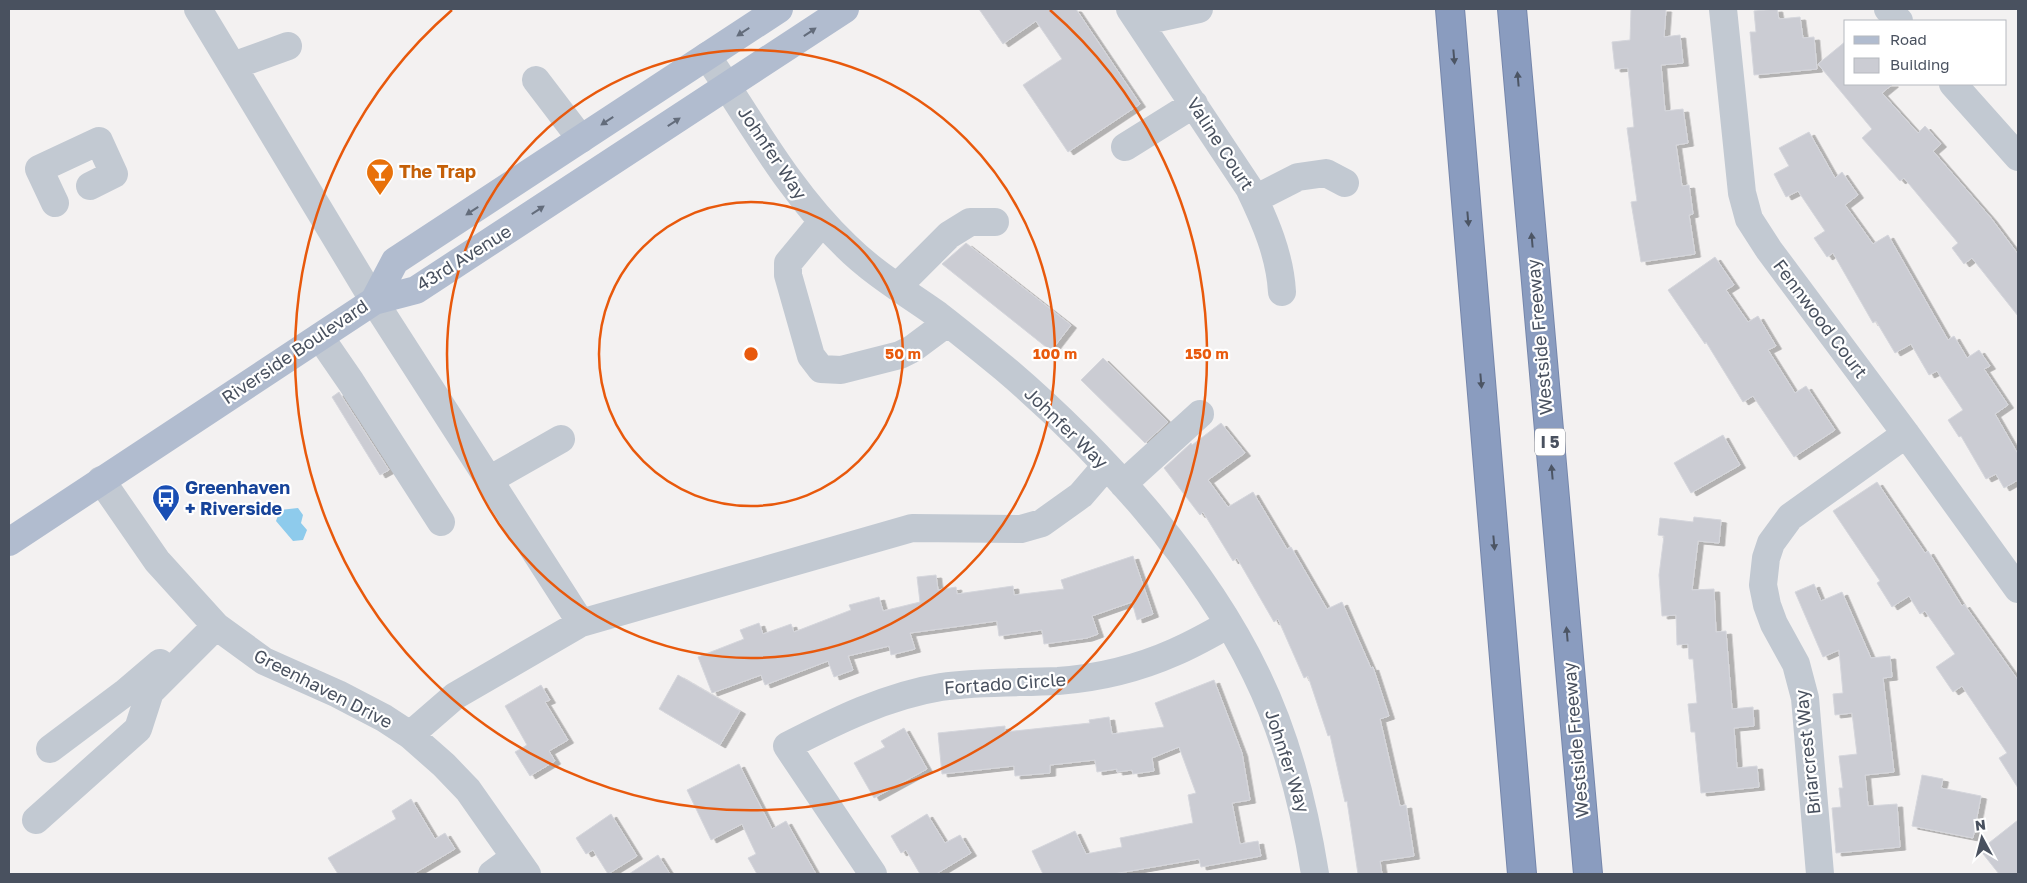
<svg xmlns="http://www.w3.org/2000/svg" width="2027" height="883" font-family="'Golos Text',sans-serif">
<defs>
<filter id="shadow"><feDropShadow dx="5.5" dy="3" stdDeviation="0" flood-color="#0004"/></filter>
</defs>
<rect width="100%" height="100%" fill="#f3f1f1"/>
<path fill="#8ecbec" d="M298,508L303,515L301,523L307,530L303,540L293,541L276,521L280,510Z"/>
<path fill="#cbccd3" stroke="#d5d6dc" filter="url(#shadow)" d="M979,9H1076L1140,104L1068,152L1023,85L1062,59L1036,21L1003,44Z
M1631,9H1666L1664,37L1680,35L1683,63L1661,65L1665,111L1683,109L1688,143L1676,145L1682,186L1689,185L1693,214L1689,215L1695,254L1641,262L1631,202L1637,201L1627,128L1634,127L1628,68L1615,69L1612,42L1630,40Z
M1777,9L1779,19L1800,17L1803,38L1814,37L1817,69L1754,75L1750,32H1756L1754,11Z
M1846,41V84H1893L1882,93L1918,133L1925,126L1941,144L1933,151L1991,218L2018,254V316L1972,258L1964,264L1952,248L1958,243L1904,178L1900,181L1862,138L1872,129L1818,64Z
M1809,132L1835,178L1842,172L1858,195L1845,205L1873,244L1888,235L1948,340L1954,336L1967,358L1979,350L1990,366L1984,369L2008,405L1995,414L2018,454V480L2004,488L1996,474L1986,479L1961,436L1959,437L1948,420L1963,410L1937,371L1929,375L1911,344L1895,353L1876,321L1873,323L1833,253L1827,257L1814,238L1825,231L1798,191L1786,197L1774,174L1789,166L1779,148Z
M966,243L1071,325L1051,351L942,264Z
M1715,257L1734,285L1726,290L1748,322L1758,316L1776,346L1768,350L1795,393L1806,386L1835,430L1794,457L1753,396L1743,402L1706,342L1705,344L1668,290Z
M1103,358L1168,422L1145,443L1081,380Z
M339,392L389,470L380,475L332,397Z
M1221,423L1245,453L1208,480L1228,507L1253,492L1287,549L1291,547L1327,609L1342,602L1371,668L1373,667L1389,716L1380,719L1400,806L1406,805L1414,856L1380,861L1382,874H1358L1347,801L1345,802L1330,735L1328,736L1308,676L1304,678L1278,619L1274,622L1237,558L1233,561L1203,512L1200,515L1164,468L1191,443L1192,445Z
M1723,435L1740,465L1691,493L1674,463Z
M1877,482L1925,553L1928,551L1962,606L1964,604L2018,680V788L1999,758L2007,753L1962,686L1953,692L1936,667L1955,654L1925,611L1920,614L1909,596L1892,607L1877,583L1880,581L1833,511Z
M1694,517L1721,520L1719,543L1698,541L1692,590L1714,589L1716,632L1726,631L1732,709L1753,707L1754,726L1734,728L1737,768L1757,766L1759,787L1701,793L1695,732H1691L1688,704L1697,703L1693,659H1689L1688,644L1677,645L1676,615L1662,616L1659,575L1664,536L1658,535L1660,518L1693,522Z
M1133,556L1153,614L1137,620L1132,602L1092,616L1098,634L1087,638L1044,644L1042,630L999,636L997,621L910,633L915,649L891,655L889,646L848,656L853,670L834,677L828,661L765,685L761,675L712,693L698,657L744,639L740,630L759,623L763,634L791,624L794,632L851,610L849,605L879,597L883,611L920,602L917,577L936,575L938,590L956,587L957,594L1013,586L1014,595L1064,589L1061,580Z
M1814,584L1821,601L1842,592L1871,658L1890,656L1892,677L1883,678L1894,772L1865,775L1868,806L1897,804L1900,847L1836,853L1832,808L1841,807L1839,788H1843L1839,756L1857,754L1852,713L1835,715L1833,694L1843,693L1839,650L1823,657L1795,592Z
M678,675L740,711L720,745L659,709Z
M1214,680L1242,753L1250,800L1232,803L1240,844L1258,841L1261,856L1201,867L1199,859L1113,874H1043L1032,851L1075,831L1086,854L1122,847L1120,838L1193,823L1188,795L1196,793L1179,747L1152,758L1154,771L1133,774L1132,770L1117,772V769L1097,772L1095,760L1050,765V773L1015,776L1014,766L942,774L938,733L1005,726V732L1090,723L1089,720L1109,717L1112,734L1164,727L1155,703Z
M541,685L550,700L545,702L568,740L549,751L555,761L530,776L515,752L527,745L505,706Z
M904,728L927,769L874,798L854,763L885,747L881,741Z
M739,764L772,829L786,821L816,874H757L748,858L756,854L742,824L711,840L687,790Z
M1922,775L1943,779L1941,788L1981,796L1973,838L1912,826Z
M411,799L435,839L445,833L455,849L413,874H338L328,858L396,819L392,811Z
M611,814L637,856L608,874L593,850L586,854L576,838Z
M927,814L945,843L960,835L971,853L936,874H920L906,850L901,853L891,836Z
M2018,820V874H1999L1980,850Z
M658,855L670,874H629Z"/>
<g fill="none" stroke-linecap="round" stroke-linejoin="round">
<g stroke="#7586ab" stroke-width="30">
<path id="highway" d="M1450,9L1522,874
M1512,9L1588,874"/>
</g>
<path stroke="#c2c9d2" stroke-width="28" d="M198,9L374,301L581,623L912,528L1021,529L1042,523L1081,495L1106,466
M1130,9L1249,188C1265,221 1280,255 1282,292
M1723,9L1742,193L1749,219L1769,250L1906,434L2018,589
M1888,9L1899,21
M1139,22L1199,9
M707,56C751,121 789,192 846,246C873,273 907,293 938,315C960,332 982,350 1004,368C1098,448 1202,561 1256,674C1287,737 1304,805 1315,874
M233,66L288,46
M536,80L581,139
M1953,84L2018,157
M1125,147L1194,104
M1255,199L1298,177L1326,173L1345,183
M55,203L39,169L99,141L114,174L90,186
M822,222L788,263V275L811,356L821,369L841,370L900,355L912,349L947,323
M897,287L949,235L970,222H995
M320,337L351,382L441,522
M101,480L157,561L216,626L264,661L338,694L384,718L410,735L444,765L468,790L527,874
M489,480L561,439
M1123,484L1200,414
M410,735L455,696L581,623
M50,749L126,692L160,663
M36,820L138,729L150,692L216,626
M492,874L515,857
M873,874L787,746C836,721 886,696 941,687C980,681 1019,683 1058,681C1098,678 1139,668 1175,652C1194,644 1211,634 1229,624
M1820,874L1805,698L1796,664L1774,624L1767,605L1763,585L1766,558L1771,543L1790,517L1906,434"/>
<path stroke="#b1bccf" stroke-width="28" d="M374,301L395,261L779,9
M9,542L374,301L416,290L845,9"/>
<use href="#highway" stroke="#8a9cbf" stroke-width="28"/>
</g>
<defs><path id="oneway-solid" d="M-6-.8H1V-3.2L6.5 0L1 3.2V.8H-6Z" transform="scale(1.25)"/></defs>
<g fill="#636c7b">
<use href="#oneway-solid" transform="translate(743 32) rotate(147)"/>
<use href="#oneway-solid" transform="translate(810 32) rotate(-34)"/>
<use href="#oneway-solid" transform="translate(607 121) rotate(147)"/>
<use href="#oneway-solid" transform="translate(674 122) rotate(-33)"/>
<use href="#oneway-solid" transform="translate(538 210) rotate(-33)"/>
<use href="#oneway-solid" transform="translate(472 211) rotate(147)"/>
</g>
<g fill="#4c5564">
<use href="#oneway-solid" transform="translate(1454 57) rotate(85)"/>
<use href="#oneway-solid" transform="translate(1518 79) rotate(-95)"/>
<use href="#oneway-solid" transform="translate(1468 219) rotate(85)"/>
<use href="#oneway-solid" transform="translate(1532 240) rotate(-95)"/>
<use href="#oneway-solid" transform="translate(1481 381) rotate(85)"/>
<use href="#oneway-solid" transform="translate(1552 472) rotate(-95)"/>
<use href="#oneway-solid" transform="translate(1494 543) rotate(85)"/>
<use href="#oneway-solid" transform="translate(1567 634) rotate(-95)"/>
</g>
<g fill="none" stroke="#e8590c" stroke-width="2.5">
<circle cx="751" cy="354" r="152"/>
<circle cx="751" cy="354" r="304"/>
<path d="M1050 10A456 456 0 1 1 452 10"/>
</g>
<defs>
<g id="bar-pin" transform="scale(1.4375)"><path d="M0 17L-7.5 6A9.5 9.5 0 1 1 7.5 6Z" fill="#e8710a" stroke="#fff"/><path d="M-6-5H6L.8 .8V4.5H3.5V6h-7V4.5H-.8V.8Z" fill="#fff"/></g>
<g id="bus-pin" transform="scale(1.4375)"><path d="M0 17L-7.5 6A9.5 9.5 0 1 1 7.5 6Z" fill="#1a4fb4" stroke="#fff"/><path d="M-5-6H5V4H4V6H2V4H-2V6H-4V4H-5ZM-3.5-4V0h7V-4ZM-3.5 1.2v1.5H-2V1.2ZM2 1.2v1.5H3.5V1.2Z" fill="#fff"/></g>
</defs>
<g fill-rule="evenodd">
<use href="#bar-pin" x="380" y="172"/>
<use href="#bus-pin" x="166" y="498"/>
</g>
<g text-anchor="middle" stroke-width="4.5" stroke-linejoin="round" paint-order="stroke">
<rect fill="#fff" stroke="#80858f" stroke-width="1" x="1535" y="428.5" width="30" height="27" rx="4"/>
<g font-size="16" font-weight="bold" fill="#49515f">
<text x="1550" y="448">I 5</text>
</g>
<g font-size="18" fill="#49515f" stroke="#fff">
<text transform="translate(1220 144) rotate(57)" y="6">Valine Court</text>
<text transform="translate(772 153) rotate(56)" y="6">Johnfer Way</text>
<text transform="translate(464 258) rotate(-32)" y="6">43rd Avenue</text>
<text transform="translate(1820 319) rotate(53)" y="6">Fennwood Court</text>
<text transform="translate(1540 337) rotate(-95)" y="6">Westside Freeway</text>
<text transform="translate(295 352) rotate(-34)" y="6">Riverside Boulevard</text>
<text transform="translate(1066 428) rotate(44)" y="6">Johnfer Way</text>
<text transform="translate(1005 684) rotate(-4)" y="6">Fortado Circle</text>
<text transform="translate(323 689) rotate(27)" y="6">Greenhaven Drive</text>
<text transform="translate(1576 740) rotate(-95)" y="6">Westside Freeway</text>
<text transform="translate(1808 752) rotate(-96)" y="6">Briarcrest Way</text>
<text transform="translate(1287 761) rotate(72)" y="6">Johnfer Way</text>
</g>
<g font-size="18" font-weight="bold" fill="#c56008" stroke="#fff" text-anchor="start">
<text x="399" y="178">The Trap</text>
</g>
<g font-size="18" font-weight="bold" fill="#164399" stroke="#fff" text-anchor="start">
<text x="185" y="494">Greenhaven<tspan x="185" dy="21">+ Riverside</tspan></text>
</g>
</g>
<circle cx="751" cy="354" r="8" fill="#e8590c" stroke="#fff" stroke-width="2.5"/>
<g font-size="15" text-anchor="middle" font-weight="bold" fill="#e8590c" stroke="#fff" stroke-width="4.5" stroke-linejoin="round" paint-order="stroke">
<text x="903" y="359">50 m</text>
<text x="1055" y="359">100 m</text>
<text x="1207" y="359">150 m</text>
</g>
<rect width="2027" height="883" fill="none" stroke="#49515f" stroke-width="20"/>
<rect x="1844" y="20" width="162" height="65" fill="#ffffff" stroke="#b6b9bf"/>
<rect x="1854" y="36" width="25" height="8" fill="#b1bccf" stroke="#b6b9bf"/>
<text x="1890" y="45" font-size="15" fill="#49515f">Road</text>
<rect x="1854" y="58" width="25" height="15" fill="#cbccd3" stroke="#b6b9bf"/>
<text x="1890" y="70" font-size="15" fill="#49515f">Building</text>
<g transform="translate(1982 838) rotate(353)" stroke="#ffffff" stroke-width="4" paint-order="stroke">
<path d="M0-4L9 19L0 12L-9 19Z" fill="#49515f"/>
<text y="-8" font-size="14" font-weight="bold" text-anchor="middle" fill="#49515f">N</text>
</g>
</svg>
